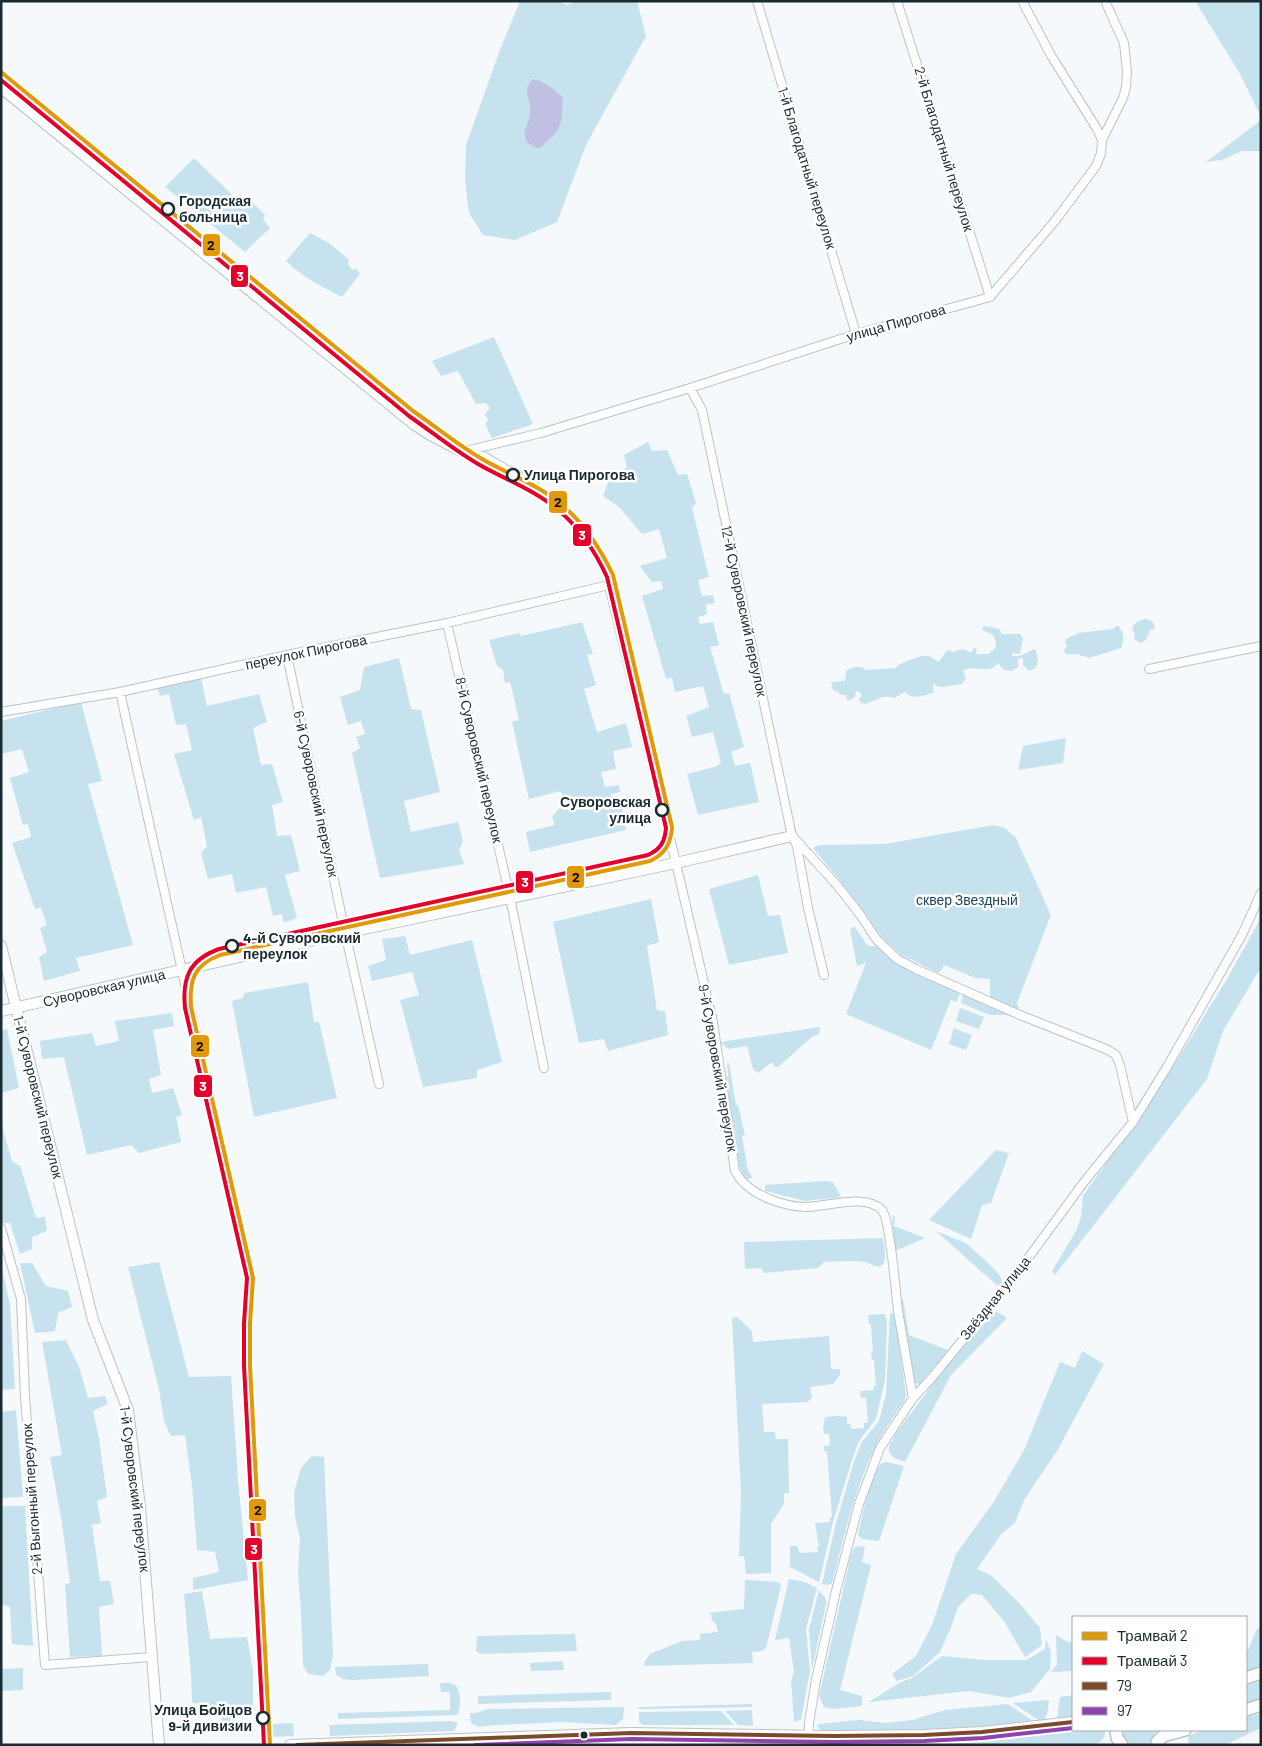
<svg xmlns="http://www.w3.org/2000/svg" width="1262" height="1746" font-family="Barlow,sans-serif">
<rect width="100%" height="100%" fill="#f5f9fb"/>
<path fill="#c6e2ee" d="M520,1H559L567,5L576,1H637L646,36L586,145L557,222L515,240L483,235L469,213L465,181L466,145L501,47Z
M1195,1H1261V117L1239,72Z
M1261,120V151H1242L1222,160L1206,162Z
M194,158L243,205L249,199L265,215L263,219L270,228L245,252L165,187Z
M310,233L329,243L349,260L348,264L352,270L357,269L360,274L342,297C321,286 302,277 286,261Z
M494,337L533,424L492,438L485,424L488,420L485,414L490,408L486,403L476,404L458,371L441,376L432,361Z
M648,442L652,451L667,450L678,475L687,474L696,503L692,508L709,577L698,580L702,596L713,595L715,603L706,605L707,614L698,617L700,624L713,622L719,645L710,647L724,694L729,693L744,747L731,752L735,766L750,763L759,802L698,815L687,774L714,767L721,763L713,732L692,737L686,716L709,707L703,686L675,692L672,678L666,679L642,596L663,589L661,581L652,582L640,566L667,558L659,529L642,534L619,507L603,496L612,472L627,468L624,455Z
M1145,619L1152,621L1155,626L1154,630L1151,629C1147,635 1148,641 1140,643L1134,639L1135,633L1132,630C1134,622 1138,621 1145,619Z
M582,622L593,654L587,655L596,685L584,689L597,732L626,723L632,747L613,751L616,769L601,772L605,787L619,785L620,792L611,794L615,808L622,807L626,830L530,852L526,832L555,825L552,817L565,802L561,791L529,799L512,722L519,720L510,682L505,683L503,670L497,666L489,640L519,633L521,636Z
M1118,625C1124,634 1125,638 1121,648L1089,658L1077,654H1066L1064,651L1067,646L1065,643L1066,639L1078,633L1113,629Z
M984,626L999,629L1002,634H1020L1023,638L1020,654L1012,653V656C1020,658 1028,651 1035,649C1039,658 1040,668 1029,671L1023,665V658L1018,659V667L1012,671L1004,670L998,663C989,676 975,663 963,671L966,678L962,684L942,687L936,686L934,683L933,685L934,693C924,695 912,701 905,692L894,698C882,694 876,701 865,704L860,702L859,699L862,695L859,692L856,691L855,697L850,700H847L846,697L847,695H842L833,690L831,682L845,681L846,671C851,667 861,665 866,670L895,668L902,663L921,656H929L939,662L947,650L954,652C961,648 964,648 971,653L974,648L977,649L976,654H988L996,648V642L993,635L982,630Z
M399,658L411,709L421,710L440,792L404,801L411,832L458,822L463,842L459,850L464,864L380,878L352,753L360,748L356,737L365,734L361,721L348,725L340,697L360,690L364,667Z
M201,678L207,706L259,694L267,722L253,728L261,765L272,764L283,802L272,805L277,836L291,835L300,871L285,875L297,918L284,923L282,914L273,916L266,887L236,893L232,874L208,879L201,853L207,846L201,817L194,820L174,754L192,750L186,724L176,725L169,694L160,696L157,688Z
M81,702L102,781L88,784L133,945L76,958L80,971L44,981L39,957L47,952L40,928L47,925L41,908L35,909L12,843L31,837L28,824L23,825L10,778L29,772L22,749L1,754V721Z
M1066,738L1063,763L1018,770L1023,746Z
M994,825L1005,828L1016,838L1051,915L1017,1003L1019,1008L1018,1010L990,997V979L975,978L944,965L941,971L938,973L900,954L883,939L842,883L813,848L816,846L822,845L884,844Z
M758,875L768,916L780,915L788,953L729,965L709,889Z
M651,899L659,942L647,946L657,1010L665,1011L668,1035L608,1051L604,1039L579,1043L553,922Z
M1261,918V967L1223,1031L1207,1079L1055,1275L1052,1271L1076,1231L1081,1217L1083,1196L1161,1086L1227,979Z
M854,926L868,946H878C900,972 930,979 960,991L957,1002L951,1000L931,1050L846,1014L866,963L857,966L850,929Z
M405,936L410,955L472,940L502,1062L477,1070V1078L423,1087L400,1000L419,995L412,972L372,981L368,966L386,960L382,939Z
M308,982L314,1022H319L337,1098L254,1117L232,1001L243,998L244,993Z
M963,993L987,1006L1010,1015H989L961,1003Z
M960,1008L984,1017L979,1029L956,1021Z
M172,1013L174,1026L153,1030L161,1075L149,1079L152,1093L173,1088L182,1115L176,1117L181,1142L139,1153L131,1145L87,1155L64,1057L42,1059L40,1041L92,1033L96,1046L119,1041L115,1021Z
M820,1027L819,1035L813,1036L778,1067H775L772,1062L758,1073L753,1069L747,1046L728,1049L720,1042Z
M954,1028L972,1035L966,1050L949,1044Z
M7,1029L19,1088L1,1093V1030Z
M727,1063H729L736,1105H738L745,1135L742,1136L748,1171L753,1177L747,1180L739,1167L725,1082L728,1075Z
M1,1123L12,1161L20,1166L36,1218L45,1217L47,1231L32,1237V1249L20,1254L10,1223H3L1,1217Z
M996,1150L1009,1153L991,1203L982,1205L971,1239L929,1220Z
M824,1181L833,1182L841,1197L805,1201L765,1191V1185Z
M895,1216L894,1226L925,1238L895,1251L892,1217Z
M936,1231L966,1243L986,1261L998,1273L1002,1280L1001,1289Z
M883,1238C884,1246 890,1270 875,1266C871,1265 868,1262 864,1262C851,1260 837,1262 824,1262L818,1268L764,1273L761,1268L745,1269L744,1242Z
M159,1262L189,1377L231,1376L238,1480L248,1580L193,1590V1578L219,1572L215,1552L197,1550L192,1485L185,1435L171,1436L164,1421L159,1389L128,1267Z
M20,1263H32L46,1286L68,1291L72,1307L58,1313L55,1331L35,1333Z
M1,1264L10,1305L15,1389L1,1390Z
M901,1299H903L909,1335L948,1350L920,1384L915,1383L914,1380Z
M996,1311L1007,1318L951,1375L905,1462L894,1458L889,1452V1446L896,1433L955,1355Z
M890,1313L895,1314L906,1395L905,1400C897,1412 888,1424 881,1436C856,1482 845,1533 832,1583L828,1585L822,1584L836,1523L854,1462L861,1443L879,1421L886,1394Z
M885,1314L887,1321L885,1380L876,1419L859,1441L852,1460L833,1522L819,1582L790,1567V1546H797L800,1553L818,1552L817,1547H819L815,1523L830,1522V1517L832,1516L827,1452L824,1451V1446L830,1445L829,1434H824L823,1428L825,1417L839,1416L847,1417V1424H850L851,1429L864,1428V1423L868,1422L866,1398H861L860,1391L874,1390V1386H876L874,1360H872L871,1351H873L871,1325L869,1324L868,1315Z
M737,1317L752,1331L753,1342L829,1336L831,1369H840V1375L833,1384L810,1387L812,1397L808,1402L762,1404L764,1432H775L776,1439H788L789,1493H784V1504L771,1524V1573L746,1574L744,1556L739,1557L741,1491L732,1318Z
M66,1340L79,1367L88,1398L105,1396L108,1404L93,1411L99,1439L107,1497L97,1501L101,1523L92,1525L100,1581H110L114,1604L99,1607L102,1656L70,1657L65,1584L70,1583L62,1523L50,1457L62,1455L42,1342Z
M1082,1351L1104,1364L1057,1451L1024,1500L1015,1523L1002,1533L977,1569L992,1576L1021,1605L1040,1628L1042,1645L1025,1657L1004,1621L982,1595L971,1594L958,1607L951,1627L940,1652L913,1676L897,1681L892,1674L916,1656L932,1625L956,1554L995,1500L1024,1450L1060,1362L1075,1368Z
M16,1410L23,1497L1,1498V1412Z
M312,1456L324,1457L333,1656L330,1670L323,1676L308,1674L303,1665L301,1611L298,1573L300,1538L295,1516L294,1492L301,1468Z
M887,1462L904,1466L879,1541L862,1539L858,1535C861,1521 871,1474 880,1465C883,1462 883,1463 887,1462Z
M1,1506H25L33,1646L12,1644L10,1607L1,1604Z
M857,1546L865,1547L862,1562L871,1565L840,1690L862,1696V1706L832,1709L824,1707L819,1696L851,1555L854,1548Z
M789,1579L805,1582L817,1588L806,1629L810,1671L801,1720L794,1722L791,1680L794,1672L789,1638L775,1640Z
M745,1580L779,1582L781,1586L766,1648L762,1651L752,1652L753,1663L644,1666L645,1661L650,1654L682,1641L700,1640V1634L718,1632L716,1624L711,1619L712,1616L709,1613L744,1609Z
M819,1590L826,1599V1604L812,1669L809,1629Z
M202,1591L210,1639L247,1637L253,1671V1712L232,1715L233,1728L223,1729L221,1713L203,1716L200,1704L192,1703L191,1675L184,1594Z
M1261,1627V1665L1246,1672V1654L1257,1629Z
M575,1634L577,1651L480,1654L476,1651L477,1636Z
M1056,1635L1066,1641L1073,1643V1671L1051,1672L1057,1665Z
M1046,1639L1051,1652L1050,1669L1031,1692L1009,1698L969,1691L869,1702L899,1683L912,1678L942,1656L985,1660H1026L1045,1649Z
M563,1661L564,1670L531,1671L530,1663Z
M428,1664L429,1676L352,1680L343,1679L336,1675L335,1667Z
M23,1668V1690L1,1691V1669Z
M1261,1681V1700L1246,1705V1686Z
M440,1683C444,1683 450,1682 453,1684C462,1687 461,1709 457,1715L338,1719V1713L450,1710V1692H441Z
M611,1692V1700L478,1704V1696Z
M1073,1695V1717L1057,1720L1060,1697Z
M1049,1700C1048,1707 1048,1718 1041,1722L1013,1703Z
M752,1704V1707L639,1709V1707Z
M1008,1704L1036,1723L951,1729L827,1732L822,1731L817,1726L819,1724L858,1720L887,1723L912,1720L945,1710Z
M624,1707L623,1719L616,1725L562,1722L497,1725L478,1727L471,1723L470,1713H476L488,1709Z
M752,1710L753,1726L738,1725L725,1711Z
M721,1711L734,1725H643L639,1722V1712Z
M1261,1714V1728L1225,1745H1189L1188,1736L1204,1730H1246V1717Z
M451,1721L458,1723L454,1731L330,1736L329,1725Z
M293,1723L294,1736L273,1737L272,1724Z
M1073,1727V1730H1105C1106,1745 1093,1744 1081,1745H824L830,1742C911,1740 992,1737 1073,1727Z
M1120,1730H1156L1152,1741L1147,1745H1129L1124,1741Z"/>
<path fill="#c0c1e2" d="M533,79C546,82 554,89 563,98C562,110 563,126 554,135C550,139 546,141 542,147L536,148L527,142L524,133C528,124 531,115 530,105C528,93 523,90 533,79Z"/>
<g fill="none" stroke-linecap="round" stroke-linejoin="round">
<g stroke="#bac3c7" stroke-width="10">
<path id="street" d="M757,1L856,334
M897,1L990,297
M1022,1L1052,57L1097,129L1102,140
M1,89L413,425L430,436L461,452L541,433L690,388L856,334L990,297L1055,221L1096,166L1101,154L1102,140L1123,98L1126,87L1127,72L1124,43L1105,1
M690,388L702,410L792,836L797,846L808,908L824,975
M473,450L535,486
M447,623L510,897L544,1068
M287,655L343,923L379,1084
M1149,669L1261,646
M120,692L213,1110
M1,712L120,692L287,655L447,623L609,585L676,863L713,1022L735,1171C738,1175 740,1180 744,1183C758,1197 784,1206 804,1207C824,1208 865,1192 882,1210C890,1219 896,1294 898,1311C903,1340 908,1369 913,1398
M795,839L837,885L861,916L877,940L897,959L916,969L1020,1015L1106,1049L1116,1055L1120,1065L1133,1122
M1,1228L21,1299L25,1396L45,1665L151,1657
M808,1745L809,1723L816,1680L836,1591L859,1504L880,1448L913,1398L930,1380L1015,1276L1084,1182L1133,1122L1167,1067L1242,935L1261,893"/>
</g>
<g stroke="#bac3c7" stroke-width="12">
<path id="secondary" d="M1,946L93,1320L128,1410L140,1507L159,1745
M1,1011L345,933L676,863L792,836
M290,1745L631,1733L834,1736L924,1735L982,1732L1073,1722"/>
</g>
<g stroke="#bac3c7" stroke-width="14">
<path id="primary" d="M1246,1678L1261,1673
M1246,1710L1261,1705
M1116,1730L1117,1738L1122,1745
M1157,1742L1163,1736L1185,1730"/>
</g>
<use href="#street" stroke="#fefefe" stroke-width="8"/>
<use href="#secondary" stroke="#fefefe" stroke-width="10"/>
<use href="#primary" stroke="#fefefe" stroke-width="11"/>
<g stroke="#fff" stroke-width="8">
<path id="bus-1" d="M297,1745L631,1733L834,1736L924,1735L982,1732L1073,1722"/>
</g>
<g stroke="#fff" stroke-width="8">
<path id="bus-2" d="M475,1745L631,1739L834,1742L924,1741L983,1738L1073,1728"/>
</g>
<use href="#bus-1" stroke="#7a4b2a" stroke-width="4"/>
<use href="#bus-2" stroke="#8e44ad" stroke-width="4"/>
<g stroke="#fff" stroke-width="8">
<path id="tram-1" d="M1,72L413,411C436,427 458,445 482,459C508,474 539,485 562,505C585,524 600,548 613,575L672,827C671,844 665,854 650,861L220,955C194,965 189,980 191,1007L253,1278L250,1323V1366L270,1745"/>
</g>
<g stroke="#fff" stroke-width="8">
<path id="tram-2" d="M1,80L409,416C432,432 454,450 478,464C504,479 535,490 558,510C580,528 595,551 607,577L666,828C665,841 661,849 648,855L219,949C189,960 182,978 185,1008L247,1278L244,1323V1366L264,1745"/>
</g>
<use href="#tram-1" stroke="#e19a05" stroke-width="4"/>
<use href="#tram-2" stroke="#e4002b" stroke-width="4"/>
</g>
<g fill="#fff" stroke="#1b2b32" stroke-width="2.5">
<circle cx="168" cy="209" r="6"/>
<circle cx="513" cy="475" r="6"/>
<circle cx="662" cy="810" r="6"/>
<circle cx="232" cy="946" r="6"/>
<circle cx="263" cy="1718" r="6"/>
</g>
<circle fill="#1b2b32" stroke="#fff" stroke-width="2" cx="584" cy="1735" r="4.5"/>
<g text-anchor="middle" stroke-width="5" stroke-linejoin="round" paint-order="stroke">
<g font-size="14" fill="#1b2b32" stroke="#fff">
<text transform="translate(944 149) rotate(73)" y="5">2-й Благодатный переулок</text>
<text transform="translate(807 168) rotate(73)" y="5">1-й Благодатный переулок</text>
<text transform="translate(896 323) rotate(-16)" y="5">улица Пирогова</text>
<text transform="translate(744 611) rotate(78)" y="5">12-й Суворовский переулок</text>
<text transform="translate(306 652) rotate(-12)" y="5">переулок Пирогова</text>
<text transform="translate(479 760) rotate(77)" y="5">8-й Суворовский переулок</text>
<text transform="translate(316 794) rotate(78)" y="5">6-й Суворовский переулок</text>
<text transform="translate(104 988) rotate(-13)" y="5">Суворовская улица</text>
<text transform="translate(718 1068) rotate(80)" y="5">9-й Суворовский переулок</text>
<text transform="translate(38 1097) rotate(76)" y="5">1-й Суворовский переулок</text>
<text transform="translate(995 1298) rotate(-51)" y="5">Звёздная улица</text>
<text transform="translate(135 1489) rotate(83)" y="5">1-й Суворовский переулок</text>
<text transform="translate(32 1499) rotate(-94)" y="5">2-й Выгонный переулок</text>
</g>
<g font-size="14" font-weight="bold" fill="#1b2b32" stroke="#fff" text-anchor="start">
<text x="179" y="206">Городская<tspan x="179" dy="16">больница</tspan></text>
<text x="524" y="480">Улица Пирогова</text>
<text x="651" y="807" text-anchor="end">Суворовская<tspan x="651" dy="16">улица</tspan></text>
<text x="243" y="943">4-й Суворовский<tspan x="243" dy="16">переулок</tspan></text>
<text x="252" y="1715" text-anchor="end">Улица Бойцов<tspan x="252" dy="16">9-й дивизии</tspan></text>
</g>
<g font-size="14" fill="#1a4759" stroke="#fff">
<text x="967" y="905">сквер Звездный</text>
</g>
</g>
<g stroke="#fff" stroke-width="2">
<rect x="202" y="233" width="19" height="24" rx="5" fill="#e19a05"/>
<rect x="230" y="264" width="19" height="24" rx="5" fill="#e4002b"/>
<rect x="548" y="490" width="20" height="24" rx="5" fill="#e19a05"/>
<rect x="572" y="523" width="20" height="24" rx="5" fill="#e4002b"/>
<rect x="566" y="865" width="19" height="24" rx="5" fill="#e19a05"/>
<rect x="515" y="870" width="19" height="24" rx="5" fill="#e4002b"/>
<rect x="190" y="1034" width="20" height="24" rx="5" fill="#e19a05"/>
<rect x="193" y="1074" width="20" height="24" rx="5" fill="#e4002b"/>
<rect x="248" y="1498" width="19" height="24" rx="5" fill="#e19a05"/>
<rect x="244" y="1537" width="19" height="24" rx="5" fill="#e4002b"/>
</g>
<g font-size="14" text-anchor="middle" font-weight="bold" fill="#fff">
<text x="240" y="281">3</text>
<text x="582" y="540">3</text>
<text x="525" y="887">3</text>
<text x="203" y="1091">3</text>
<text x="254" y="1554">3</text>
</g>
<g font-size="14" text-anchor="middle" font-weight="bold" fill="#111">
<text x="211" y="250">2</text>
<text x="558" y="507">2</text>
<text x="576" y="882">2</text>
<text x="200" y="1051">2</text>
<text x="258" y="1515">2</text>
</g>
<rect width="1262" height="1746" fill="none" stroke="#1b2b32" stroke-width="5"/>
<rect x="1072" y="1616" width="175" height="115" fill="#ffffff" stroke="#a4aaad"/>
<rect x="1082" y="1632" width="25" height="8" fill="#e19a05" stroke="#a4aaad"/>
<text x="1117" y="1641" font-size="15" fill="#1b2b32">Трамвай 2</text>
<rect x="1082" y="1657" width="25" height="8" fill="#e4002b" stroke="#a4aaad"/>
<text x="1117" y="1666" font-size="15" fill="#1b2b32">Трамвай 3</text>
<rect x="1082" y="1682" width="25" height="8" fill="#7a4b2a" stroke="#a4aaad"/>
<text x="1117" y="1691" font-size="15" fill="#1b2b32">79</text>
<rect x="1082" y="1707" width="25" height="8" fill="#8e44ad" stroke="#a4aaad"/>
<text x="1117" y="1716" font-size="15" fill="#1b2b32">97</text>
</svg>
